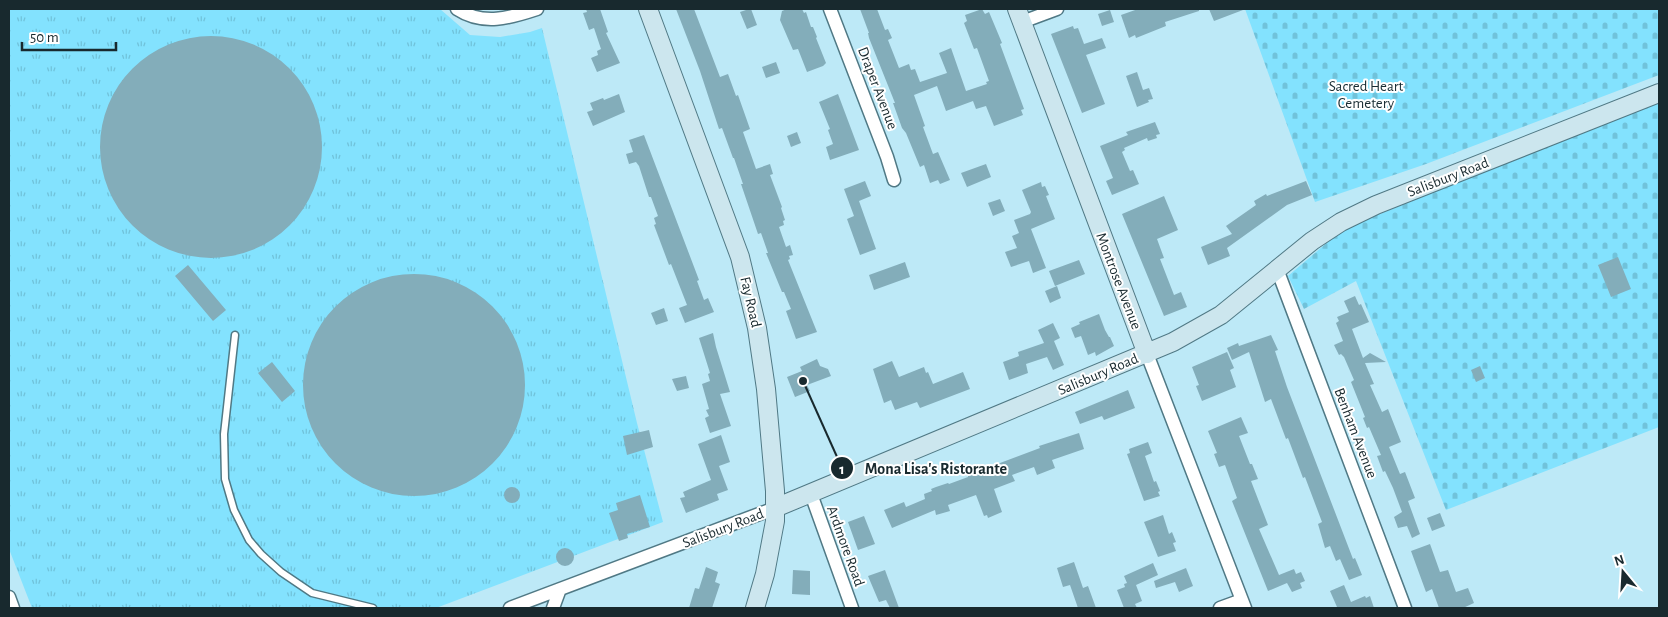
<svg xmlns="http://www.w3.org/2000/svg" width="1668" height="617" font-family="'Alegreya Sans',sans-serif">
<defs>
<pattern id="grass-tufts" width="24" height="20" patternUnits="userSpaceOnUse" patternTransform="scale(1.25)"><rect width="24" height="20" fill="#83e2fe"/><path d="M3 7l-1-3M5 7V3M7 7l1-3M15 17l-1-3M17 17v-4M19 17l1-3" fill="none" stroke="#70c2da"/></pattern>
<pattern id="cemetery-stones" width="16" height="16" patternUnits="userSpaceOnUse" patternTransform="scale(1.25)"><rect width="16" height="16" fill="#83e2fe"/><path d="M2 7V4a2 2 0 0 1 4 0v3zM10 15v-3a2 2 0 0 1 4 0v3z" fill="#70c2da"/></pattern>
</defs>
<rect width="100%" height="100%" fill="#bde9f7"/>
<path fill="url(#grass-tufts)" d="M9,9H440L470,35L500,37L530,32L542,28L637,423L663,522L436,608H32L9,549Z"/>
<path fill="url(#cemetery-stones)" d="M1245,9H1659V75L1426,164L1315,202Z
M1659,101V427L1446,510L1356,281L1304,309L1288,276L1343,229Z"/>
<path fill="#83adba" d="M586,9H600L608,32L606,33L620,63L597,72L591,58L598,55L597,51L601,49L594,28L589,30L583,13L587,12Z
M676,9H694L720,77L728,74L736,96L738,95L750,129L743,132L756,169L770,164L773,174L770,175L782,207L781,208L785,220L783,221L784,225L779,227L786,247L790,245L793,255L789,256L790,259L788,260L817,332L796,339L786,311L791,309L784,292H782L766,253H768L761,233L758,234L741,184H743L734,158H733L722,128L719,129L700,71Z
M749,9H751L757,25L747,29L740,12Z
M787,9H802L804,13L806,12L811,27H813L817,37L816,38L826,63L823,66L807,72L798,49L793,50L780,20L782,11Z
M860,9H877L885,30L888,29L892,38L888,40L899,68L909,64L911,70L915,69L920,82L947,73L939,53L951,48L966,91L987,84L986,82L989,81L977,48L974,49L964,23L967,21L965,15L982,9L985,14L989,12L1002,43L1000,44L1024,109L1021,110L1023,115L994,126L986,106L976,109L973,101L946,111L937,86L914,95L925,126L923,127L933,154L938,152L950,180L940,184L938,180L930,183L924,165L920,167L906,133L902,128L893,103H895L869,38L868,33H869Z
M1138,9H1199V11L1165,22L1166,26L1136,38L1135,35L1129,38L1121,15Z
M1209,9H1243V10L1214,21Z
M1110,10L1114,22L1102,26L1098,14Z
M1073,26L1074,29L1078,28L1084,44L1102,38L1106,48L1086,55L1105,104L1082,113L1051,34Z
M100 147a111 111 0 1 1 222 0a111 111 0 1 1-222 0Z
M776,62L780,73L766,78L762,67Z
M1137,72L1143,90L1149,88L1153,99L1148,100L1149,102L1137,107L1126,76Z
M619,94L625,112L593,126L587,112L593,110L590,103L603,98L604,100Z
M838,94L859,150L830,160L826,147L833,144L828,130L830,129L819,102Z
M1155,122L1160,134L1156,135L1157,138L1148,141L1147,138L1124,148L1125,150L1122,152L1130,171L1133,170L1139,184L1112,195L1106,181L1113,178L1100,146L1128,135L1126,132Z
M797,132L801,143L791,147L787,136Z
M644,135L699,280L697,281L704,300L708,298L714,312L685,323L679,308L687,305L671,264L669,265L654,225L656,224L654,218L658,216L651,197H649L639,166L636,162L629,164L626,154L633,152L629,140Z
M986,164L991,177L967,187L961,173Z
M865,181L871,196L859,201L876,249L860,255L847,219L854,216L844,189Z
M1306,181L1312,195L1287,205L1227,248L1230,256L1208,265L1201,247L1232,234L1226,226L1256,205L1254,201L1266,194L1267,196Z
M1041,182L1042,187L1045,186L1049,195L1046,196L1055,219L1031,229L1046,268L1033,273L1029,261L1011,267L1005,252L1017,248L1012,236L1019,233L1014,220L1030,214L1031,212L1022,190Z
M1164,196L1178,230L1157,239L1164,258L1160,259L1174,295L1181,292L1187,307L1164,316L1122,214Z
M1000,199L1005,211L993,216L988,203Z
M1618,257L1631,289L1611,297L1598,265Z
M1079,260L1085,274L1055,286L1049,271Z
M905,262L910,277L874,290L869,275Z
M188,265L226,310L213,321L175,276Z
M303 385a111 111 0 1 1 222 0a111 111 0 1 1-222 0Z
M1057,286L1061,298L1050,303L1045,291Z
M1355,296L1359,305L1361,304L1369,322L1352,329L1363,358L1370,353L1386,362L1365,363L1374,384L1370,385L1382,412L1388,409L1401,442L1389,447L1400,474L1405,472L1415,498L1408,501L1420,534L1412,538L1407,526L1398,528L1394,517L1402,512L1393,488L1385,471L1383,472L1377,456L1381,455L1369,427L1367,428L1363,418L1365,417L1351,382L1354,380L1344,357L1341,354L1339,355L1334,345L1343,341L1336,323L1339,321L1337,317L1349,312L1344,301Z
M664,308L668,321L656,325L651,313Z
M1099,314L1105,330L1109,337H1110L1114,346L1096,356L1095,352L1088,355L1081,336L1075,338L1071,328L1080,324L1079,322Z
M1053,323L1060,338L1054,341L1064,365L1053,370L1047,357L1026,364L1028,373L1009,380L1003,362L1019,356L1018,352L1044,343L1038,330Z
M713,333L716,347L730,392L720,394L731,426L710,433L705,418L709,416L706,410L709,409L702,384L710,381L708,374L710,373L699,338Z
M1271,335L1278,350L1275,351L1287,387L1353,559L1355,558L1362,575L1349,580L1340,559L1336,561L1330,546L1325,548L1318,524L1322,522L1305,477L1303,478L1288,438L1286,439L1271,399L1265,402L1249,352L1232,360L1227,348L1238,343L1239,346Z
M1227,352L1234,368L1230,370L1236,387L1202,401L1196,386L1199,385L1192,367Z
M817,359L820,366L828,369L831,376L807,385L810,391L795,397L787,377L802,371L800,367Z
M892,361L899,377L924,367L926,373L928,372L933,384L963,372L970,389L920,408L917,402L895,410L891,400L884,403L873,369Z
M272,362L295,391L282,402L258,373Z
M1480,366L1485,378L1476,382L1471,370Z
M686,376L689,388L677,391L672,379Z
M1128,390L1135,408L1104,420L1102,416L1080,424L1075,412Z
M1241,417L1248,433L1239,436L1250,464H1252L1258,479L1251,481L1268,525L1259,529L1279,575L1294,569L1296,574L1301,572L1305,581L1300,583L1302,588L1292,592L1287,583L1268,591L1232,501L1237,498L1225,465L1219,467L1214,454L1217,453L1208,431Z
M649,430L653,447L627,455L623,436Z
M1079,433L1084,449L1052,460L1055,468L1037,475L1034,467L1012,475L1015,481L994,489L1002,512L988,518L987,515L984,516L976,495L948,505L950,511L936,515L935,510L892,528L884,510L904,502L906,507L925,499L924,494L932,491L931,489L936,487L948,483L949,484L968,477V475L1040,448L1039,446Z
M721,435L730,462L719,466L728,490L717,494L719,500L686,513L680,498L685,497L683,492L711,480L698,444Z
M1148,442L1152,453L1145,456L1154,482L1156,481L1160,491L1158,492L1160,496L1144,501L1127,454L1130,453L1129,449Z
M504 495a8 8 0 1 1 16 0a8 8 0 1 1-16 0Z
M640,495L650,527L627,534L628,538L619,541L609,513L618,510L616,503Z
M1440,513L1445,526L1432,531L1427,518Z
M1163,515L1169,534L1172,532L1176,542L1173,543L1176,551L1158,557L1144,522Z
M864,516L875,544L858,550L848,522Z
M1430,544L1440,572L1448,570L1456,592L1468,588L1474,603L1463,608H1439L1432,589L1426,592L1411,551Z
M556 557a9 9 0 1 1 18 0a9 9 0 1 1-18 0Z
M1074,562L1083,588L1088,586L1096,608H1078L1070,585L1063,587L1057,568Z
M1153,563L1158,575L1136,585L1142,601L1135,604L1137,608H1124L1117,590L1125,587L1124,584L1127,583L1124,576Z
M706,567L718,572L715,582L720,584L712,608H689L695,588L699,589Z
M1186,568L1193,586L1179,592L1175,582L1156,588L1154,581Z
M793,570L810,571V595L792,594Z
M885,570L899,608H890L886,600L879,602L868,576Z
M1344,585L1351,602L1365,596L1366,598L1370,596L1374,608H1335L1337,607L1330,591Z"/>
<g fill="none" stroke-linecap="round" stroke-linejoin="round">
<g stroke="#507985" stroke-width="9">
<path id="lane" d="M235,335L224,434L225,479L234,510L249,540L261,554L281,572L312,593L373,608"/>
</g>
<g stroke="#507985" stroke-width="15">
<path id="street" d="M457,9C483,26 510,18 537,9
M830,9L887,157L894,180
M1022,22L1057,9
M1277,269L1405,608
M1147,354L1245,608
M811,494L852,608
M9,597L13,608
M510,608L775,508
M553,608L560,589
M1220,608L1242,600"/>
</g>
<g stroke="#507985" stroke-width="20">
<path id="secondary" d="M648,9L740,257L757,328L766,389L775,491V521L765,574L755,608
M1017,9L1147,354
M775,508L1173,342L1221,315L1312,241L1341,222L1376,205L1659,93"/>
</g>
<use href="#lane" stroke="#fff" stroke-width="6"/>
<use href="#street" stroke="#fff" stroke-width="12"/>
<use href="#secondary" stroke="#cce6ee" stroke-width="18"/>
</g>
<g text-anchor="middle" stroke-width="4" stroke-linejoin="round" paint-order="stroke">
<g font-size="15" fill="#192d34" stroke="#fff">
<text x="1366" y="91">Sacred Heart<tspan x="1366" dy="17">Cemetery</tspan></text>
</g>
<g font-size="15" fill="#18292e" stroke="#fff">
<text transform="translate(878 88) rotate(69)" y="5">Draper Avenue</text>
<text transform="translate(1448 177) rotate(-21)" y="5">Salisbury Road</text>
<text transform="translate(1119 281) rotate(69)" y="5">Montrose Avenue</text>
<text transform="translate(751 302) rotate(77)" y="5">Fay Road</text>
<text transform="translate(1098 374) rotate(-23)" y="5">Salisbury Road</text>
<text transform="translate(1356 433) rotate(69)" y="5">Benham Avenue</text>
<text transform="translate(723 528) rotate(-21)" y="5">Salisbury Road</text>
<text transform="translate(846 546) rotate(70)" y="5">Ardmore Road</text>
</g>
</g>
<path fill="none" stroke="#18292e" stroke-width="2" d="M803 381L842 468"/>
<g fill="#18292e" stroke="#fff" stroke-width="2">
<circle cx="803" cy="381" r="5"/>
<circle cx="842" cy="468" r="12"/>
</g>
<g font-size="15" text-anchor="middle" font-weight="bold" fill="#fff">
<text x="842" y="474">1</text>
</g>
<g font-size="16" text-anchor="middle" font-weight="bold" fill="#18292e" stroke="#fff" stroke-width="4" stroke-linejoin="round" paint-order="stroke">
<text x="936" y="474">Mona Lisa's Ristorante</text>
</g>
<rect width="1668" height="617" fill="none" stroke="#18292e" stroke-width="20"/>
<g transform="translate(1623 572) rotate(342)" stroke="#ffffff" stroke-width="4" paint-order="stroke">
<path d="M0-4L9 19L0 12L-9 19Z" fill="#18292e"/>
<text y="-8" font-size="14" font-weight="bold" text-anchor="middle" fill="#18292e">N</text>
</g>
<path d="M22 42v8h94v-8" fill="none" stroke="#18292e" stroke-width="2.5"/>
<text x="30" y="42" font-size="15" fill="#18292e" stroke="#ffffff" stroke-width="4" paint-order="stroke">50 m</text>
</svg>
